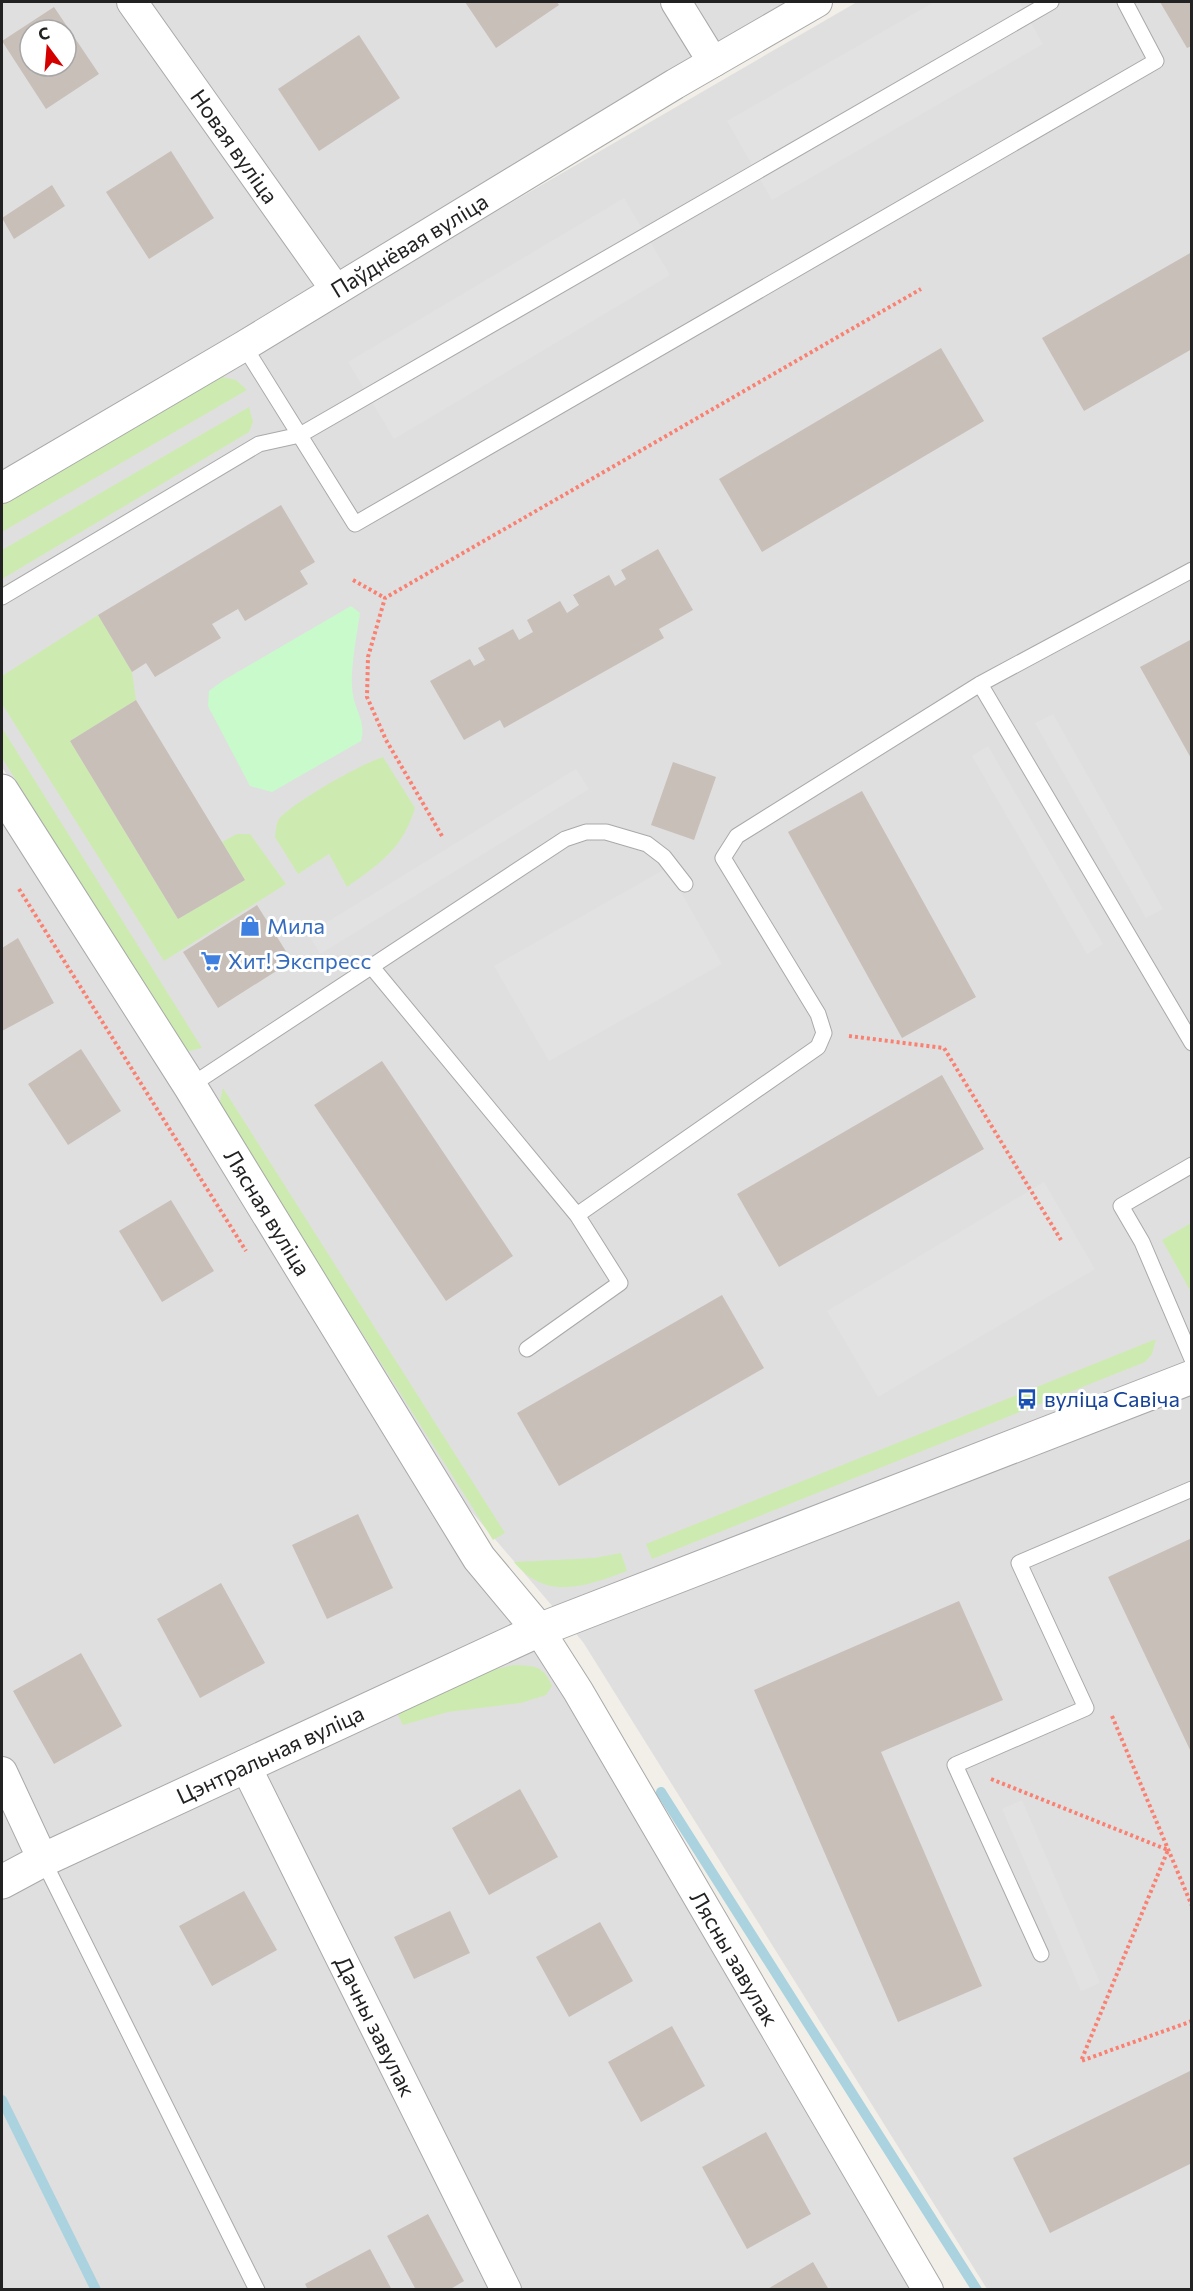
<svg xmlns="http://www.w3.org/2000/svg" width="1193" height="2291" font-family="Commissioner,sans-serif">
<rect width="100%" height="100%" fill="#f2efe9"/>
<path fill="#e0dfdf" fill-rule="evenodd" d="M2,2H834L2,492ZM30,30H66V66H30Z
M857,2H1191V2289H987L583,1642L453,1490L2,767V498Z
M2,776L942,2289H2Z"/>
<path fill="#cdebb0" d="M222,377L236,380L247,390L2,532V504Z
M249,407L253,422L249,432L2,579V550Z
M98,615L132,672L136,700L70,741L178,919L245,880L222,842L237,834H250L286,884L164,961L2,704V676Z
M2,728L202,1048L189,1051L179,1040L2,758Z
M383,757L415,808C402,850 380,863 347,887L329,854L298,874L275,837C276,831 276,823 279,819C293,802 361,764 383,757Z
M223,1088L505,1533L493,1540L223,1113L220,1101Z
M1191,1223V1292L1162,1240Z
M1156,1339L1152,1354L1145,1362L652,1559L646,1544Z
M621,1553L627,1571C586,1586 547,1602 514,1562L594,1558Z
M514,1665C535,1666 543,1665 552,1686L546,1695L521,1703L448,1712L403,1725L397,1713L487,1671Z"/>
<path fill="#c8facc" d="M351,606L360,613C357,634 349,675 353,695C356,713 366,721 361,741L272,792L250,786L208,706L209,691L224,680Z"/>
<path fill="#e2e2e2" d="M934,2H1019L1043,44L772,200L727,121Z
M624,198L670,275L394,439L348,362Z
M1053,714L1163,909L1146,918L1035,723Z
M988,746L1103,944L1087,954L972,756Z
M576,769L589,789L320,954L308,934Z
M667,868L722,964L549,1061L494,966Z
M1044,1182L1095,1269L878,1397L827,1311Z
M1022,1800L1100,1983L1081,1991L1002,1809Z"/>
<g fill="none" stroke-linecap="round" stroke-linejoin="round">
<path stroke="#aad3df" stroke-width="10" d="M661,1792L977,2290
M2,2100L96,2290"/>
</g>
<path fill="#c7bfb8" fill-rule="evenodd" d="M465,2H557L559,5L496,48Z
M1160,2H1192V46L1187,48Z
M54,7L99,74L46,109L2,41ZM30,30H66V66H30Z
M359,35L400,98L319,151L278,89Z
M171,151L214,218L149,259L106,192Z
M52,185L65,206L14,239L2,218Z
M1192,252V349L1084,411L1042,338Z
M941,348L984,421L762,552L719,479Z
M281,505L315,562L300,571L308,584L245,621L238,609L212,624L221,638L155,677L146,663L132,672L98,615Z
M658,549L693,610L659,629L664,638L504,728L500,720L464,740L430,681L470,659L474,666L485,660L478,648L513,629L519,640L533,632L527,620L560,601L567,613L579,605L573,595L609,575L615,586L626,579L621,570Z
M1192,639V760L1140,667Z
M136,700L245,880L178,919L70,741Z
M673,762L716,777L694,840L651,825Z
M862,791L976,997L902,1038L788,832Z
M257,905L292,961L218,1008L183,952Z
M18,938L54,1003L2,1031V948Z
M81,1049L121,1111L68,1145L28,1084Z
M382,1061L513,1256L446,1301L314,1105Z
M942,1075L984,1149L779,1267L737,1194Z
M171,1200L214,1271L162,1302L119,1231Z
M722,1295L764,1368L559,1486L517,1413Z
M358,1514L393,1588L327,1619L292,1545Z
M1192,1538V1754L1108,1577Z
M221,1583L265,1663L200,1698L157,1619Z
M959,1601L1003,1700L881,1752L982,1986L898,2022L754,1690Z
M81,1653L122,1726L54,1764L13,1691Z
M520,1789L558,1857L489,1895L452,1828Z
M244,1891L277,1950L212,1986L179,1926Z
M450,1911L470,1953L414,1979L394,1937Z
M600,1922L633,1981L569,2017L536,1957Z
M672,2026L705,2086L641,2122L608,2062Z
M1192,2070V2163L1050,2233L1013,2158Z
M766,2132L811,2214L747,2249L702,2167Z
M428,2214L464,2281L449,2290H416L387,2236Z
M370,2249L392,2290H308L305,2284Z
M813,2262L829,2290H766Z"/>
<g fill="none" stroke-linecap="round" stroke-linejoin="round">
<g stroke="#a9a9a9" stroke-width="17">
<path id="service" d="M244,346L355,524L1156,61L1125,2
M2,597L259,444L300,435L1051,2
M980,684L1192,1043
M371,966L577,1215L620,1283L527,1349
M190,1086L565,839L586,832H606L647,844L664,857L685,884
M1192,1165L1121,1206L1142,1242L1192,1359
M577,1215L818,1047L824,1033L818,1014L723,858L737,836L980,684L1192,570
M43,1860L257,2290
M1041,1954L955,1765L1086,1708L1019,1563L1192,1489"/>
</g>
<g stroke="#a9a9a9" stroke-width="32">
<g id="minor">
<path id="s1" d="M132,2L336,290"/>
<path d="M676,2L713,62"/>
<path id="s2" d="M2,488L244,346L675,84L817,2"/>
<path id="s3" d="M539,1630L578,1691L928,2290"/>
<path id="s4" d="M245,1765L506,2290"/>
<path d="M2,1772L43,1860"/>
</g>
</g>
<g stroke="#a9a9a9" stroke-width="35">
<g id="tertiary">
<path id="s5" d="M2,791L190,1086L479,1558L539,1630"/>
<path id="s6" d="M2,1882L43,1860L539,1630L1192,1377"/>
</g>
</g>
<path stroke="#fa8072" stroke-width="4" stroke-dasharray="3 3" stroke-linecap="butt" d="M353,580L385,598
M442,836L386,740L367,697L368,657L385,598L921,289
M19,889L246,1251
M849,1036L944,1048L1061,1240
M1112,1716L1192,1906
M991,1779L1168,1850L1081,2061L1192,2021"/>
<use href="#service" stroke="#fff" stroke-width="15"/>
<use href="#minor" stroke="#fff" stroke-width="30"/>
<use href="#tertiary" stroke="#fff" stroke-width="33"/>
</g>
<defs>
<g id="shop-bare" transform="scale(1.62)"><path d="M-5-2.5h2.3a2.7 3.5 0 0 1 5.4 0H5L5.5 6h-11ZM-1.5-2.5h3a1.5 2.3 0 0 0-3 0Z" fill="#3f7fe0" stroke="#fff" stroke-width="2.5" paint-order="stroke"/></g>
<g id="supermarket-bare" transform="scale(1.62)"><path d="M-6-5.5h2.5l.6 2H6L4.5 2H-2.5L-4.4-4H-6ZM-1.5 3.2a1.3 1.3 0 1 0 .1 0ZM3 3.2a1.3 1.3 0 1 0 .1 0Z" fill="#3f7fe0" stroke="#fff" stroke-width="2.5" paint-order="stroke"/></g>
<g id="bus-bare" transform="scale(1.62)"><path d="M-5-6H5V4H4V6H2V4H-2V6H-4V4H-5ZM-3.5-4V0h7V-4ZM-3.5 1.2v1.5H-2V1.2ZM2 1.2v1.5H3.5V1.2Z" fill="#1a4fb4" stroke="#fff" stroke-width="2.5" paint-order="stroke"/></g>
</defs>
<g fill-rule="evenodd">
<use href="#shop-bare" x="250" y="926"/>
<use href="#supermarket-bare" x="211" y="961"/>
<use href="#bus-bare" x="1027" y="1399"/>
</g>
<g text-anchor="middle" stroke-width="6" stroke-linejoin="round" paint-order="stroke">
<g font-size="22" fill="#222" stroke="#fff">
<text dy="8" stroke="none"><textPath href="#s1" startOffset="177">Новая вуліца</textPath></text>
<text dy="8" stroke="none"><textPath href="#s2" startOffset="474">Паўднёвая вуліца</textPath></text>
<text dy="8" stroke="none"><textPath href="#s5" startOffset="498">Лясная вуліца</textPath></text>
<text dy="8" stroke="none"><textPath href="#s6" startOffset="297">Цэнтральная вуліца</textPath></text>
<text dy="8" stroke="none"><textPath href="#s3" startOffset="382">Лясны завулак</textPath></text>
<text dy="8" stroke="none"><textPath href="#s4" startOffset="292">Дачны завулак</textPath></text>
</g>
<g font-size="22" fill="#366cbe" stroke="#fff" text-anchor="start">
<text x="267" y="934">Мила</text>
<text x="228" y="969">Хит! Экспресс</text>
</g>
<g font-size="22" fill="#164399" stroke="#fff" text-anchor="start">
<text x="1044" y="1407">вуліца Савіча</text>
</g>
</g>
<rect width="1193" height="2291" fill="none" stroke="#222222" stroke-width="6"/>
<g transform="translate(48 48) rotate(344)"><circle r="28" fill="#ffffff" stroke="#a7a7a7" stroke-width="1.5"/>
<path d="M0-4.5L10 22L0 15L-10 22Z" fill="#d40000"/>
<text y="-9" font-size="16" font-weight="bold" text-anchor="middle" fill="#222222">С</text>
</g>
</svg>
